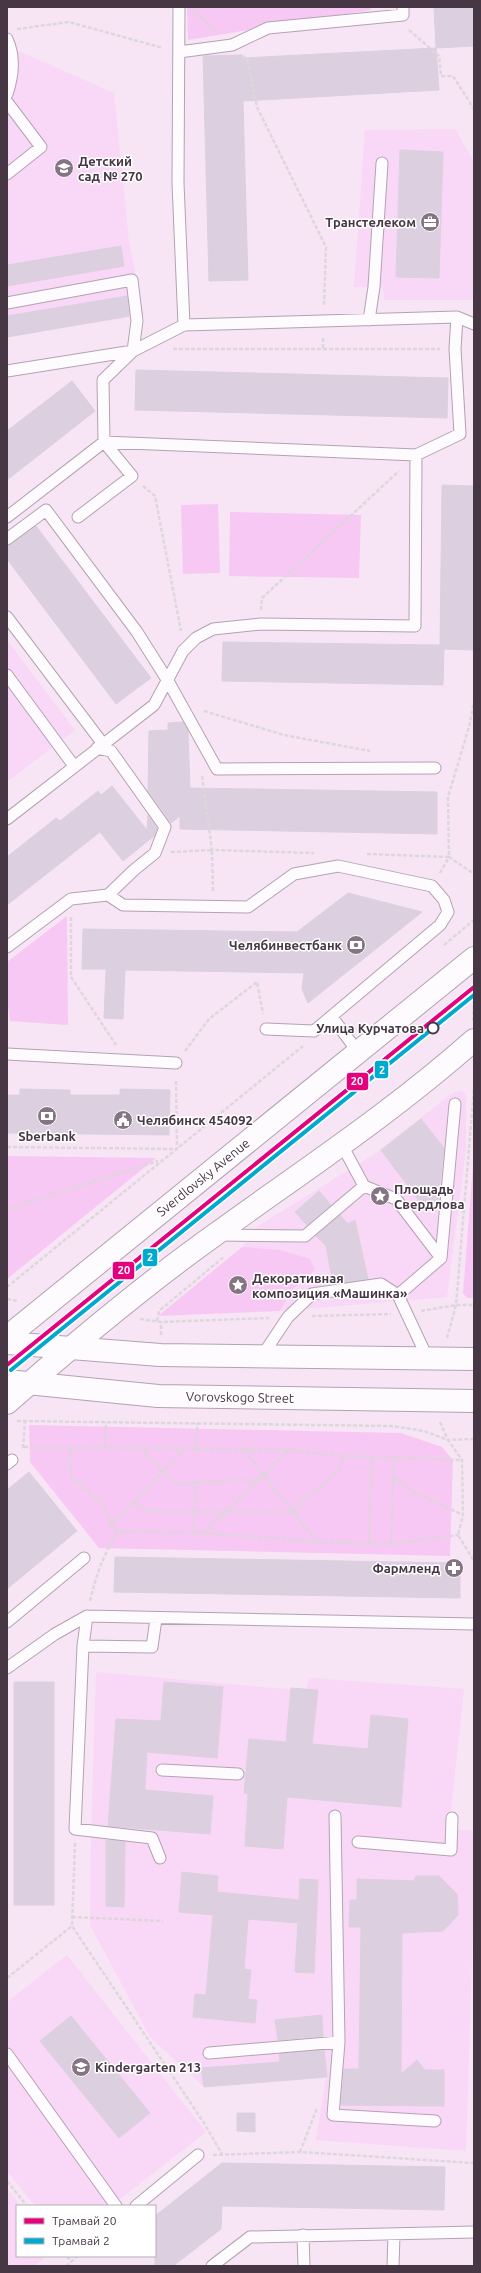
<svg xmlns="http://www.w3.org/2000/svg" width="481" height="2273" font-family="Ubuntu,sans-serif">
<rect width="100%" height="100%" fill="#f7e5f5"/>
<path fill="#f9d7f6" d="M7,46L114,93L129,242L144,315L7,337Z
M455,129L474,162V300H384L383,287H354L365,130Z
M7,640L75,730L7,782Z
M459,1091L466,1093V1150L447,1297L280,1311L292,1290L315,1270L310,1259L242,1247L258,1226L376,1153L451,1094Z
M96,1672L306,1691L309,1678L464,1689L449,1829L474,1831V1895L466,2151L316,2140L326,2077L204,2087L150,2037L90,1925L91,1834Z
M67,1955L206,2132L111,2206H35L7,2171V2002Z
M7,2189L21,2206H17V2256H47L34,2266H7Z"/>
<path fill="#f7c8f3" d="M187,7H371V10L188,40Z
M218,504L220,573L183,574L181,505Z
M230,512L361,515L359,578L229,576Z
M67,916L68,1025L10,1021L7,999V962Z
M474,1153V1298H467L463,1293Z
M7,1156L156,1158L7,1279Z
M242,1247L280,1250L310,1259L315,1270L292,1290L280,1311L158,1316Z
M29,1425L401,1433L442,1447L453,1460L450,1556L99,1548L30,1462Z"/>
<path fill="#dccfdf" stroke="#dcd0df" d="M434,7H474V46L436,48Z
M436,48L439,90L243,101L248,280L209,281L203,56L242,55V58Z
M400,150L443,152L439,278L396,277Z
M121,246L124,266L7,286V265Z
M127,296L129,316L7,337V316Z
M136,370L448,378L447,418L135,410Z
M72,381L95,411L7,480V431Z
M442,485L474,486V650L444,649L443,685L222,681L223,642L440,645Z
M36,526L151,678L116,704L7,559V547Z
M183,722L188,731L190,788L437,792V834L180,829V816L171,823L148,791L149,731L168,730V723Z
M112,786L147,830L148,815L157,828L154,836L123,861L100,832L7,905V857L56,818L60,821L98,791L101,795Z
M348,893L422,912L308,1003L302,989L304,973L125,970L123,1019L104,1018L106,969H82L83,929L297,932Z
M20,1089L70,1090V1095H120V1089L170,1090L169,1135L7,1133V1095H20Z
M421,1119L444,1148L438,1200L426,1210L381,1150Z
M319,1191L331,1205L307,1225L295,1212Z
M340,1215L348,1224L355,1220L368,1279L333,1284L326,1246L316,1236Z
M29,1472L77,1531L7,1589V1490Z
M115,1557L460,1563V1598L114,1592Z
M14,1682H54V1905H14Z
M164,1682L223,1687L217,1758L147,1752L145,1790L213,1796L210,1834L108,1826L116,1719L161,1721Z
M291,1688L318,1690L312,1744L368,1749L371,1715L408,1719L401,1807L287,1797L283,1849L245,1846L248,1794L244,1793L249,1739L286,1742Z
M106,1840L125,1842L124,1907L106,1906Z
M182,1872L218,1876L217,1892L299,1900L300,1879L318,1880L314,1973L295,1972L298,1923L248,1919L244,1969L251,1970L248,1999L257,2000L255,2023L193,2017L195,1994L206,1995L213,1915L179,1912Z
M416,1876H439L457,1894L458,1915L443,1931L402,1933L401,2074L417,2060L425,2070H444V2106L341,2105L344,2069H359L361,1927H349L350,1900H357V1879L414,1881Z
M322,2015L323,2036L278,2040L275,2020Z
M71,2016L150,2113L119,2138L40,2041Z
M324,2050L327,2077L204,2087L201,2068L280,2062L279,2054Z
M237,2113H255V2132L237,2131Z
M222,2163L445,2167L444,2210L222,2206L221,2229L173,2266H155V2216Z"/>
<g fill="none" stroke-linecap="round" stroke-linejoin="round">
<g stroke="#b2a3b1" stroke-width="13">
<path id="lane" d="M179,7L178,183L184,325
M7,39C15,56 13,76 7,94
M179,52L232,45L268,28L403,15V7
M7,102L41,147L7,174
M7,303L132,280L137,321L133,351L7,371
M369,320L374,287L382,163
M416,455L460,434L455,349L457,317
M7,517L104,442L416,455L415,626L261,624L213,629L196,638L183,651L154,705L7,819
M78,517L132,476L104,442L103,380L133,351L184,325L457,317L474,324
M7,539L46,510L137,632L168,681L217,769L435,768
M7,617L103,744
M7,675L74,766
M108,895L123,905L248,907L294,874L338,866L432,886L444,900L448,912L440,925L314,1031L266,1029
M7,947L71,899L108,895L134,870L155,853L165,827L111,751L97,748
M332,1017L358,1052
M7,1054L176,1063
M364,1186L396,1199L441,1258
M219,1235L305,1236L364,1186L342,1145
M398,1295L441,1258L455,1104
M262,1356L288,1317L312,1294L381,1284L398,1295L427,1357
M7,1464L12,1460
M87,1616L83,1646L75,1829L152,1838L160,1858
M7,1622L84,1558
M83,1646L152,1647L156,1619
M7,1668L55,1634L87,1616L474,1624
M162,1770L238,1774
M335,1816L339,2042L333,2115L435,2121
M358,1842L451,1850L452,1818
M209,2053L339,2042
M7,2054L116,2206
M136,2206L198,2155
M303,2235L304,2266
M212,2266L250,2237L474,2232
M393,2266L394,2235"/>
</g>
<g stroke="#b2a3b1" stroke-width="24">
<path id="secondary" d="M7,1343L160,1355L474,1359
M7,1381L158,1396L474,1401"/>
</g>
<g stroke="#b2a3b1" stroke-width="24">
<path id="primary" d="M7,1337L474,958
M7,1403C74,1344 143,1286 216,1234C303,1171 393,1112 474,1040"/>
</g>
<path stroke="#ddd7dc" stroke-width="2.5" stroke-dasharray="4 2" stroke-linecap="butt" d="M194,11L216,31
M17,29L69,22L163,48
M409,30L439,56L441,76H453L474,109
M243,56L247,59L257,107L326,247L324,306
M323,348V337
M173,349H440
M143,486L155,496L181,631
M261,610L262,598L399,471
M204,711L284,735L370,751
M202,776L212,850L314,853
M171,852L212,850L213,892
M367,854L449,857L448,797L469,727L474,702
M440,873L449,857L474,874
M71,917V977L116,1045
M444,945L474,920
M473,1021L474,1001
M185,1051L209,1019L257,982L263,1014
M7,1147L177,1149L176,1079
M7,1209L158,1161
M7,1287L303,1046
M7,1299L18,1301
M421,1311L456,1305H474
M312,1316L391,1314
M140,1319L161,1322L269,1318
M157,1321L159,1311L225,1256
M161,1335V1322
M447,1338L456,1305L474,1088
M17,1421L392,1426L424,1431L448,1440L462,1460L463,1515L458,1535L474,1561
M440,1422L448,1440L474,1439
M70,1446L71,1477L105,1507L111,1525L118,1531
M24,1447L290,1450L343,1456L462,1460
M105,1447L106,1422
M23,1448L25,1421
M140,1448L175,1484L260,1479
M197,1449V1423
M243,1449L317,1542
M394,1477L413,1492L463,1515
M134,1503L147,1511L294,1512L302,1502L338,1471L343,1456
M111,1525L185,1449
M194,1533L196,1483
M204,1533L289,1450
M369,1543L372,1457
M391,1544L394,1458
M90,1601C96,1575 104,1554 118,1531L204,1533L317,1542L391,1544L458,1535
M75,1843L72,1926L204,2123L222,2154
M72,1917L163,1921
M7,1978L72,1926
M300,2152L317,2108
M213,2155L300,2152L474,2163
M7,2181L27,2206
M67,2256L71,2262
M66,2266L78,2256"/>
<use href="#lane" stroke="#fefbfe" stroke-width="11"/>
<use href="#secondary" stroke="#fefbfe" stroke-width="22"/>
<use href="#primary" stroke="#fefbfe" stroke-width="22"/>
<g stroke="#fff" stroke-width="7">
<path id="tram-1" d="M7,1365L474,987"/>
</g>
<g stroke="#fff" stroke-width="7">
<path id="tram-2" d="M11,1370L474,995"/>
</g>
<use href="#tram-1" stroke="#e5007d" stroke-width="4"/>
<use href="#tram-2" stroke="#00a9ce" stroke-width="4"/>
</g>
<defs>
<g id="school-disc" transform="scale(1)"><circle r="9.5" fill="#857483" stroke="#fff"/><path d="M0-5L7-2L0 1L-7-2ZM-4 1L0 2.5L4 1V4Q0 6-4 4Z" fill="#fff"/></g>
<g id="office-disc" transform="scale(1)"><circle r="9.5" fill="#857483" stroke="#fff"/><path d="M-6-3h4V-5.5h4V-3h4V5H-6ZM-1-4.5V-3h2v-1.5ZM-6 0V1H6V0Z" fill="#fff"/></g>
<g id="bank-disc" transform="scale(1)"><circle r="9.5" fill="#857483" stroke="#fff"/><path d="M-6-4H6V4H-6ZM0-2.3a2.3 2.3 0 1 0 0 4.6a2.3 2.3 0 1 0 0-4.6Z" fill="#fff"/></g>
<g id="civic-disc" transform="scale(1)"><circle r="9.5" fill="#857483" stroke="#fff"/><path d="M-.6-6.5H3V-4.5H.6V-3L4-1V1h2V6H-6V1h2V-1L-.6-3ZM-1.2 2.5V6h2.4V2.5Z" fill="#fff"/></g>
<g id="sight-disc" transform="scale(1)"><circle r="9.5" fill="#857483" stroke="#fff"/><path d="M0-6L1.8-2.2L6-1.7L2.9 1.2L3.7 5.4L0 3.3L-3.7 5.4L-2.9 1.2L-6-1.7L-1.8-2.2Z" fill="#fff"/></g>
<g id="pharmacy-disc" transform="scale(1)"><circle r="9.5" fill="#857483" stroke="#fff"/><path d="M-2-6h4v4h4v4h-4v4h-4v-4h-4v-4h4Z" fill="#fff"/></g>
</defs>
<g fill-rule="evenodd">
<use href="#school-disc" x="64" y="168"/>
<use href="#office-disc" x="430" y="222"/>
<use href="#bank-disc" x="356" y="945"/>
<use href="#bank-disc" x="47" y="1116"/>
<use href="#civic-disc" x="123" y="1120"/>
<use href="#sight-disc" x="380" y="1196"/>
<use href="#sight-disc" x="238" y="1285"/>
<use href="#pharmacy-disc" x="454" y="1568"/>
<use href="#school-disc" x="81" y="2067"/>
</g>
<circle fill="#fff" stroke="#473745" stroke-width="2" cx="433" cy="1028" r="5.5"/>
<g text-anchor="middle" stroke-width="3" stroke-linejoin="round" paint-order="stroke">
<g font-size="13" font-weight="bold" fill="#473745" stroke="#fff" text-anchor="start">
<text x="78" y="166">Детский<tspan x="78" dy="15">сад № 270</tspan></text>
<text x="416" y="227" text-anchor="end">Транстелеком</text>
<text x="342" y="950" text-anchor="end">Челябинвестбанк</text>
<text x="137" y="1125">Челябинск 454092</text>
<text x="47" y="1141" text-anchor="middle">Sberbank</text>
<text x="394" y="1194">Площадь<tspan x="394" dy="15">Свердлова</tspan></text>
<text x="252" y="1283">Декоративная<tspan x="252" dy="15">композиция «Машинка»</tspan></text>
<text x="440" y="1573" text-anchor="end">Фармленд</text>
<text x="95" y="2072">Kindergarten 213</text>
</g>
<g font-size="13" font-weight="bold" fill="#473745" stroke="#fff" text-anchor="end">
<text x="424" y="1033">Улица Курчатова</text>
</g>
<g font-size="13" fill="#473745" stroke="#fff">
<text transform="translate(203 1177) rotate(-39)" y="5">Sverdlovsky Avenue</text>
<text transform="translate(240 1397) rotate(1)" y="5">Vorovskogo Street</text>
</g>
</g>
<g stroke="#fff" stroke-width="1.5">
<rect x="374" y="1060" width="15" height="19" rx="4" fill="#00a9ce"/>
<rect x="346" y="1072" width="23" height="19" rx="4" fill="#e5007d"/>
<rect x="142" y="1248" width="16" height="19" rx="4" fill="#00a9ce"/>
<rect x="112" y="1261" width="23" height="19" rx="4" fill="#e5007d"/>
</g>
<g font-size="11" text-anchor="middle" font-weight="bold" fill="#fff">
<text x="382" y="1074">2</text>
<text x="357" y="1085">20</text>
<text x="150" y="1261">2</text>
<text x="124" y="1274">20</text>
</g>
<rect width="481" height="2273" fill="none" stroke="#473745" stroke-width="16"/>
<rect x="16" y="2205" width="140" height="52" fill="#ffffff" stroke="#b5afb5"/>
<rect x="24" y="2218" width="20" height="6" fill="#e5007d" stroke="#b5afb5"/>
<text x="52" y="2225" font-size="12" fill="#473745">Трамвай 20</text>
<rect x="24" y="2238" width="20" height="6" fill="#00a9ce" stroke="#b5afb5"/>
<text x="52" y="2245" font-size="12" fill="#473745">Трамвай 2</text>
</svg>
